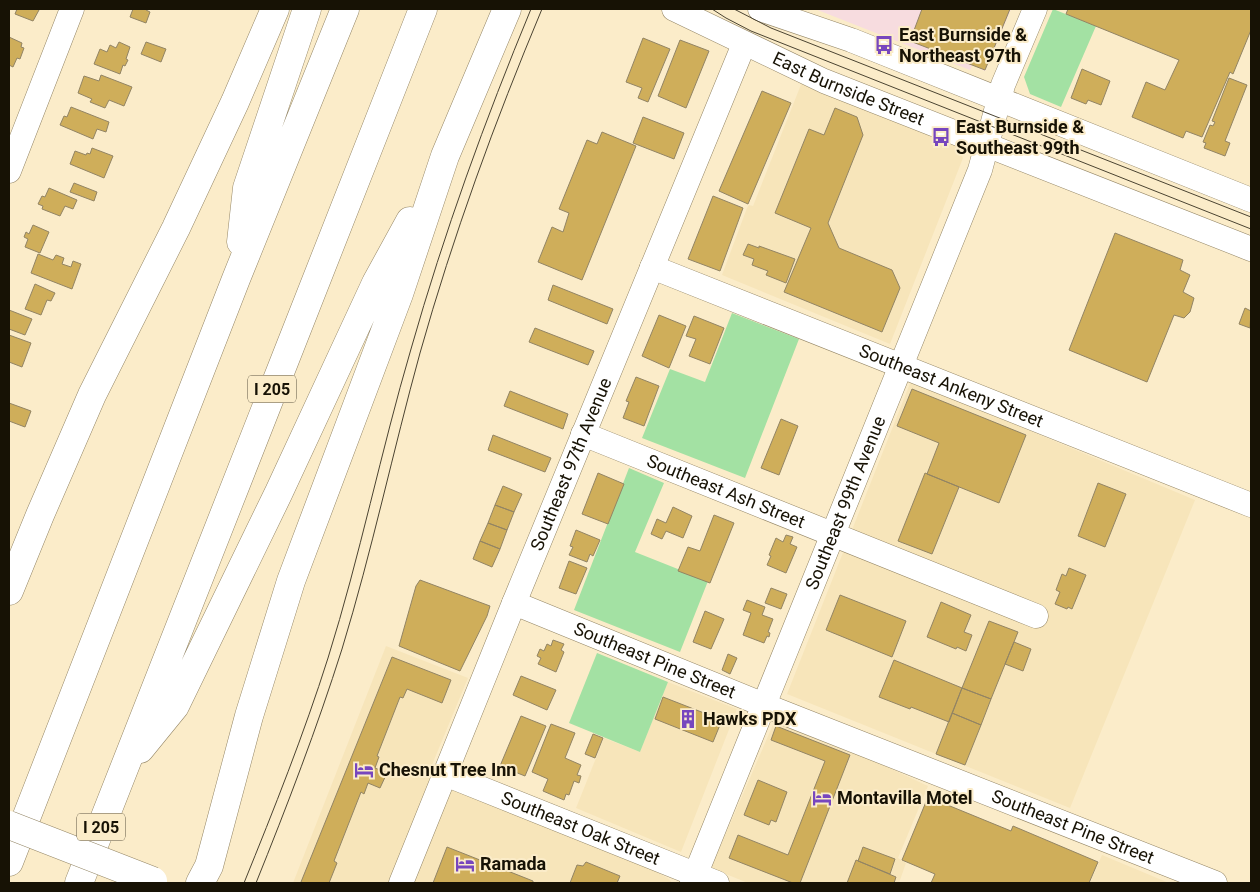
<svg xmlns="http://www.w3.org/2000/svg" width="1260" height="892" font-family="Roboto,sans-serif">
<rect width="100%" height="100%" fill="#fbecc9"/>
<path fill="#f7e5ba" d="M804,77L955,144L963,158L890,344L722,275L747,208L749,205L753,206Z
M911,381L1195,500L1070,808L787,694Z
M386,646L468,678L427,777L502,809L640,863L669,879L672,883H293Z
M668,682L737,709L681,852L576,808L604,738L640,752Z
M775,720L859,754L928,786L898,858L906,863L899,883H748L711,868Z
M1102,855L1169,883H1090Z"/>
<path fill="#f7dcdf" d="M815,9H1011L985,71L972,65L970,70Z"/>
<path fill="#a3e1a3" d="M1053,9L1096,26L1061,107L1030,94L1024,77Z
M732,313L799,339L745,478L642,438L670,369L705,382Z
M629,468L664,483L635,552L708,581L680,652L574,610Z
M597,653L668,682L640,752L569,723Z"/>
<path fill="#cfae5a" stroke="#928464" d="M17,9H37L39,10L33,21L15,14Z
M133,9H147L146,10L150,12L146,23L130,17Z
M922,9H1010L985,70L910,41Z
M1068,9H1251V30L1233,74L1230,72L1202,137L1186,131L1183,138L1132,117L1146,82L1165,90L1179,60L1066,14Z
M9,37L22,43L21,47L24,48L20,59L17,58L13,67L9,65Z
M643,38L670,49L648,102L638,98L642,88L626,82Z
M680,40L709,51L686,108L658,96Z
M119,42L130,47L126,59L128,60L125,66L123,65L120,74L94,64L100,49L107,52L110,45L116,48Z
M146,42L166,49L161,62L141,54Z
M1082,69L1110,81L1101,105L1088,100L1086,104L1071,98Z
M101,75L132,87L124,106L109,100L105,108L90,102L92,99L78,93L84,76L99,81Z
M1229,78L1247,85L1225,141L1230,143L1225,156L1204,148L1206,143L1203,142L1210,125L1213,126L1215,122L1212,121Z
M762,91L791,103L748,204L719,191Z
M71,107L109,122L106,132L97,129L93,139L60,125L64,116L67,117Z
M835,108L857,117L863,135L828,223L839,248L892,270L900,288L882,332L784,292L811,228L775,213L809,129L824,135Z
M643,117L684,133L674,159L633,143Z
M602,132L636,146L582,280L538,262L552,227L563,232L569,213L559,209L587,140L597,144Z
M92,148L113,156L104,178L70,164L75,151L86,155L87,153L90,154Z
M74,183L97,192L94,201L70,192Z
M49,188L77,200L73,209L65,206L60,216L42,209L43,206L38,204L42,196L45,197Z
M713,196L743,208L720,271L688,259Z
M33,225L49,232L40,253L25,247L28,239L24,237L26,232L29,234Z
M1115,233L1183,260L1180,270L1190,275L1183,292L1194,298L1190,312L1184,318L1174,315L1147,382L1069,350Z
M748,244L759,248V246L795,259L786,283L766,275L768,271L752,265L754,259L743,255Z
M38,254L53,260L56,255L64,258L62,264L71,267L73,261L81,264L72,289L31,273Z
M35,284L55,293L51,301L47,300L41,315L25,309Z
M553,285L613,309L607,324L548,300Z
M1245,308L1251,311L1250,328L1239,324Z
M9,310L32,319L25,335L9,329Z
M659,315L686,326L669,368L642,356Z
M694,316L724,328L710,364L689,356L696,339L686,336Z
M535,328L594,351L588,365L529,342Z
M9,335L31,343L22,367L9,362Z
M636,377L659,386L644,426L623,418L629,402L626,401Z
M912,389L1026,435L999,503L927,474L939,443L897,426Z
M510,391L568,414L563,429L504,406Z
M9,403L31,411L25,427L9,421Z
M781,419L798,426L779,475L761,468Z
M493,435L551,458L545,472L488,450Z
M598,473L624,484L608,524L582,514Z
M925,473L959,487L932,554L898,541Z
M1098,483L1126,494L1105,547L1078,536Z
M503,486L522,494L514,512L495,505Z
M495,505L514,512L507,530L488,523Z
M673,507L692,516L683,538L666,531L662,539L651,534L657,519L666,523Z
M714,515L734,523L710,583L678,571L688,547L700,551Z
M488,523L507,530L500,549L480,541Z
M576,530L600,540L593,556L590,554L587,562L569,555L573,547L570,546Z
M786,535L793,537L790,544L797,547L786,573L767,565L771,556L769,555L776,538L783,542Z
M480,541L500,549L492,567L473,559Z
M569,561L587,568L576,594L559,588Z
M1069,568L1086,575L1072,609L1068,607L1067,609L1055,604L1060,592L1056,590L1062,574L1066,576Z
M420,580L490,606L487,616L460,671L399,646L416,586Z
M771,588L787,594L781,609L765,603Z
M840,595L906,621L892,657L826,630Z
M747,600L765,607L762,615L773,619L768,632L770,633L769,637L767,636L764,643L743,635L751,613L743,610Z
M941,602L971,615L964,632L972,635L966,651L957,647L956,649L927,637Z
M705,611L724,619L711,649L693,642Z
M989,621L1018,632L991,699L962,688Z
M553,640L564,644L561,650L564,652L556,672L538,664L541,658L537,656L540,649L544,651L547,644L551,646Z
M1014,642L1031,649L1023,671L1005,664Z
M728,654L737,658L730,674L722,670Z
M392,657L451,680L442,703L407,689L403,698L400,697L377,756L379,757L375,768L387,773L380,788L368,783L364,794L361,792L334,861L337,863L329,883H304L301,882Z
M894,660L962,688L949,722L911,707L910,709L879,697Z
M521,676L556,690L547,710L513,695Z
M962,688L991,699L981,725L952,713Z
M663,697L722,720L713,742L655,719Z
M952,713L981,725L965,765L936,754Z
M521,716L546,726L525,776L500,766Z
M551,724L575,733L565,758L581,765L577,775L581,776L579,783L574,781L569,795L566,794L564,800L543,791L548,779L532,772Z
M776,726L850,755L800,883H793L729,858L738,835L788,855L825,761L771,740Z
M593,734L603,738L595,758L585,754Z
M758,780L787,792L776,822L771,820L769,825L744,815Z
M928,797L1011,831L1013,826L1098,862L1089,883H931L935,874L902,860Z
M447,847L533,881V883H433Z
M863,847L895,859L890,874L858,861Z
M856,860L896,877L894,883H847Z
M586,862L620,876L617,883H570L577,865L583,866Z"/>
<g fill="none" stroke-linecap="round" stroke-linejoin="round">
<g stroke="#948666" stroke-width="25">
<g id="minor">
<path id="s1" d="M674,9L824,81L1251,249"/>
<path d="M760,9L851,40L1251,200"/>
<path d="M9,171L72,9"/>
<path id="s2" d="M652,267L1251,505"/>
<path id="s3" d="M583,434L1036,616"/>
<path id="s4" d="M514,603L764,705L1215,883"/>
<path id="s5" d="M445,774L717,883"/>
<path id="s6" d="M401,883L514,603L744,44"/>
<path id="s7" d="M692,883L980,170L1003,85L1035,9"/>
</g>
</g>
<g stroke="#948666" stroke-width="29">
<path id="highway" d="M241,242L247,188L307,9
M9,591L40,515L92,395L176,228L235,102L275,9
M140,749L175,706L279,492L376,283L410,221
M9,862L236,279L345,9
M79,883L423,9
M200,883L209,866L249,716L291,581L399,294L445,156L507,9"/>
</g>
<use href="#minor" stroke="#fff" stroke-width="24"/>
<use href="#highway" stroke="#fff" stroke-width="28"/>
<path stroke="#4a4331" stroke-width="1" d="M712,9L726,18L751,31L1251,229
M734,9L771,28L1251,217
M244,883C274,809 304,734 328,658C360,556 381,451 411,349C444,233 485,120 531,9
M256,883C287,806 317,728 342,649C372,551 393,451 420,353C453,236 495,121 542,9"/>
<g stroke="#948666" stroke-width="29" stroke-linecap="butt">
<path id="major-bridge" d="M9,825L153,881"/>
</g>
<use href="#major-bridge" stroke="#fff" stroke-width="28"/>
</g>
<defs>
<g id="bus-bare" transform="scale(1.5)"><path d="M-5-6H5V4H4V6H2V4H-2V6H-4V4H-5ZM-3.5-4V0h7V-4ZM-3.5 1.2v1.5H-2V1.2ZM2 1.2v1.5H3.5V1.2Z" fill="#7746be" stroke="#fbecc9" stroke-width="2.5" paint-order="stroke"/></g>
<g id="building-bare" transform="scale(1.5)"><path d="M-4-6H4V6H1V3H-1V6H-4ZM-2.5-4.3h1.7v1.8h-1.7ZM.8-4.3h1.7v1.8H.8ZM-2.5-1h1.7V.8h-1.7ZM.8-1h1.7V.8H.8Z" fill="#7746be" stroke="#fbecc9" stroke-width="2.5" paint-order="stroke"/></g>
<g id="hotel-bare" transform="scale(1.5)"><path d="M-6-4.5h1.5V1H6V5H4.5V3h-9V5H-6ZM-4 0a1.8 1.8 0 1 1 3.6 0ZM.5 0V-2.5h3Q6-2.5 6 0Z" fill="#7746be" stroke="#fbecc9" stroke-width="2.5" paint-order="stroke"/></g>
</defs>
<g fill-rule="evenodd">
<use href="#bus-bare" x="884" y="45"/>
<use href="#bus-bare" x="941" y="137"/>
<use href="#building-bare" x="688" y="719"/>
<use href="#hotel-bare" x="364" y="770"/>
<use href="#hotel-bare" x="822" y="798"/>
<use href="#hotel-bare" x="465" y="864"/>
</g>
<g text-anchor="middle" stroke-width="4" stroke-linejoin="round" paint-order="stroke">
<g fill="#fbecc9" stroke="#5b5340" stroke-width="1">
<rect x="248" y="375.5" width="48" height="27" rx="4"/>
<rect x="77" y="813.5" width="48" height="27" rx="4"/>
</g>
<g font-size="16" font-weight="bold" fill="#171205">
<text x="272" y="395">I 205</text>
<text x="101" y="833">I 205</text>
</g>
<g font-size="18" font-weight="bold" fill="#171205" stroke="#fbecc9" text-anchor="start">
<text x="899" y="41">East Burnside &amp;<tspan x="899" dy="21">Northeast 97th</tspan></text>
<text x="956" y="133">East Burnside &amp;<tspan x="956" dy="21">Southeast 99th</tspan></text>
<text x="703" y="725">Hawks PDX</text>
<text x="379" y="776">Chesnut Tree Inn</text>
<text x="837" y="804">Montavilla Motel</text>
<text x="480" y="870">Ramada</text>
</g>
<g font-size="18" fill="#171205" stroke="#fbecc9">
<text dy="6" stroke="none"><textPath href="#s1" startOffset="192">East Burnside Street</textPath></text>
<text dy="6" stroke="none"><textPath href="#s2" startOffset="322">Southeast Ankeny Street</textPath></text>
<text dy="6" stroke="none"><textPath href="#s6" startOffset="452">Southeast 97th Avenue</textPath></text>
<text dy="6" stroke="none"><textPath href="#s3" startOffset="154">Southeast Ash Street</textPath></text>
<text dy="6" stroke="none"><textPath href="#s7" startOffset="410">Southeast 99th Avenue</textPath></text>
<text dy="6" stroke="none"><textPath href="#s4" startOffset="152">Southeast Pine Street</textPath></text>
<text dy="6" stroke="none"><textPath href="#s4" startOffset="602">Southeast Pine Street</textPath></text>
<text dy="6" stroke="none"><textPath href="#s5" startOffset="146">Southeast Oak Street</textPath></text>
</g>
</g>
<rect width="1260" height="892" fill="none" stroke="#171205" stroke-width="20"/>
</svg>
